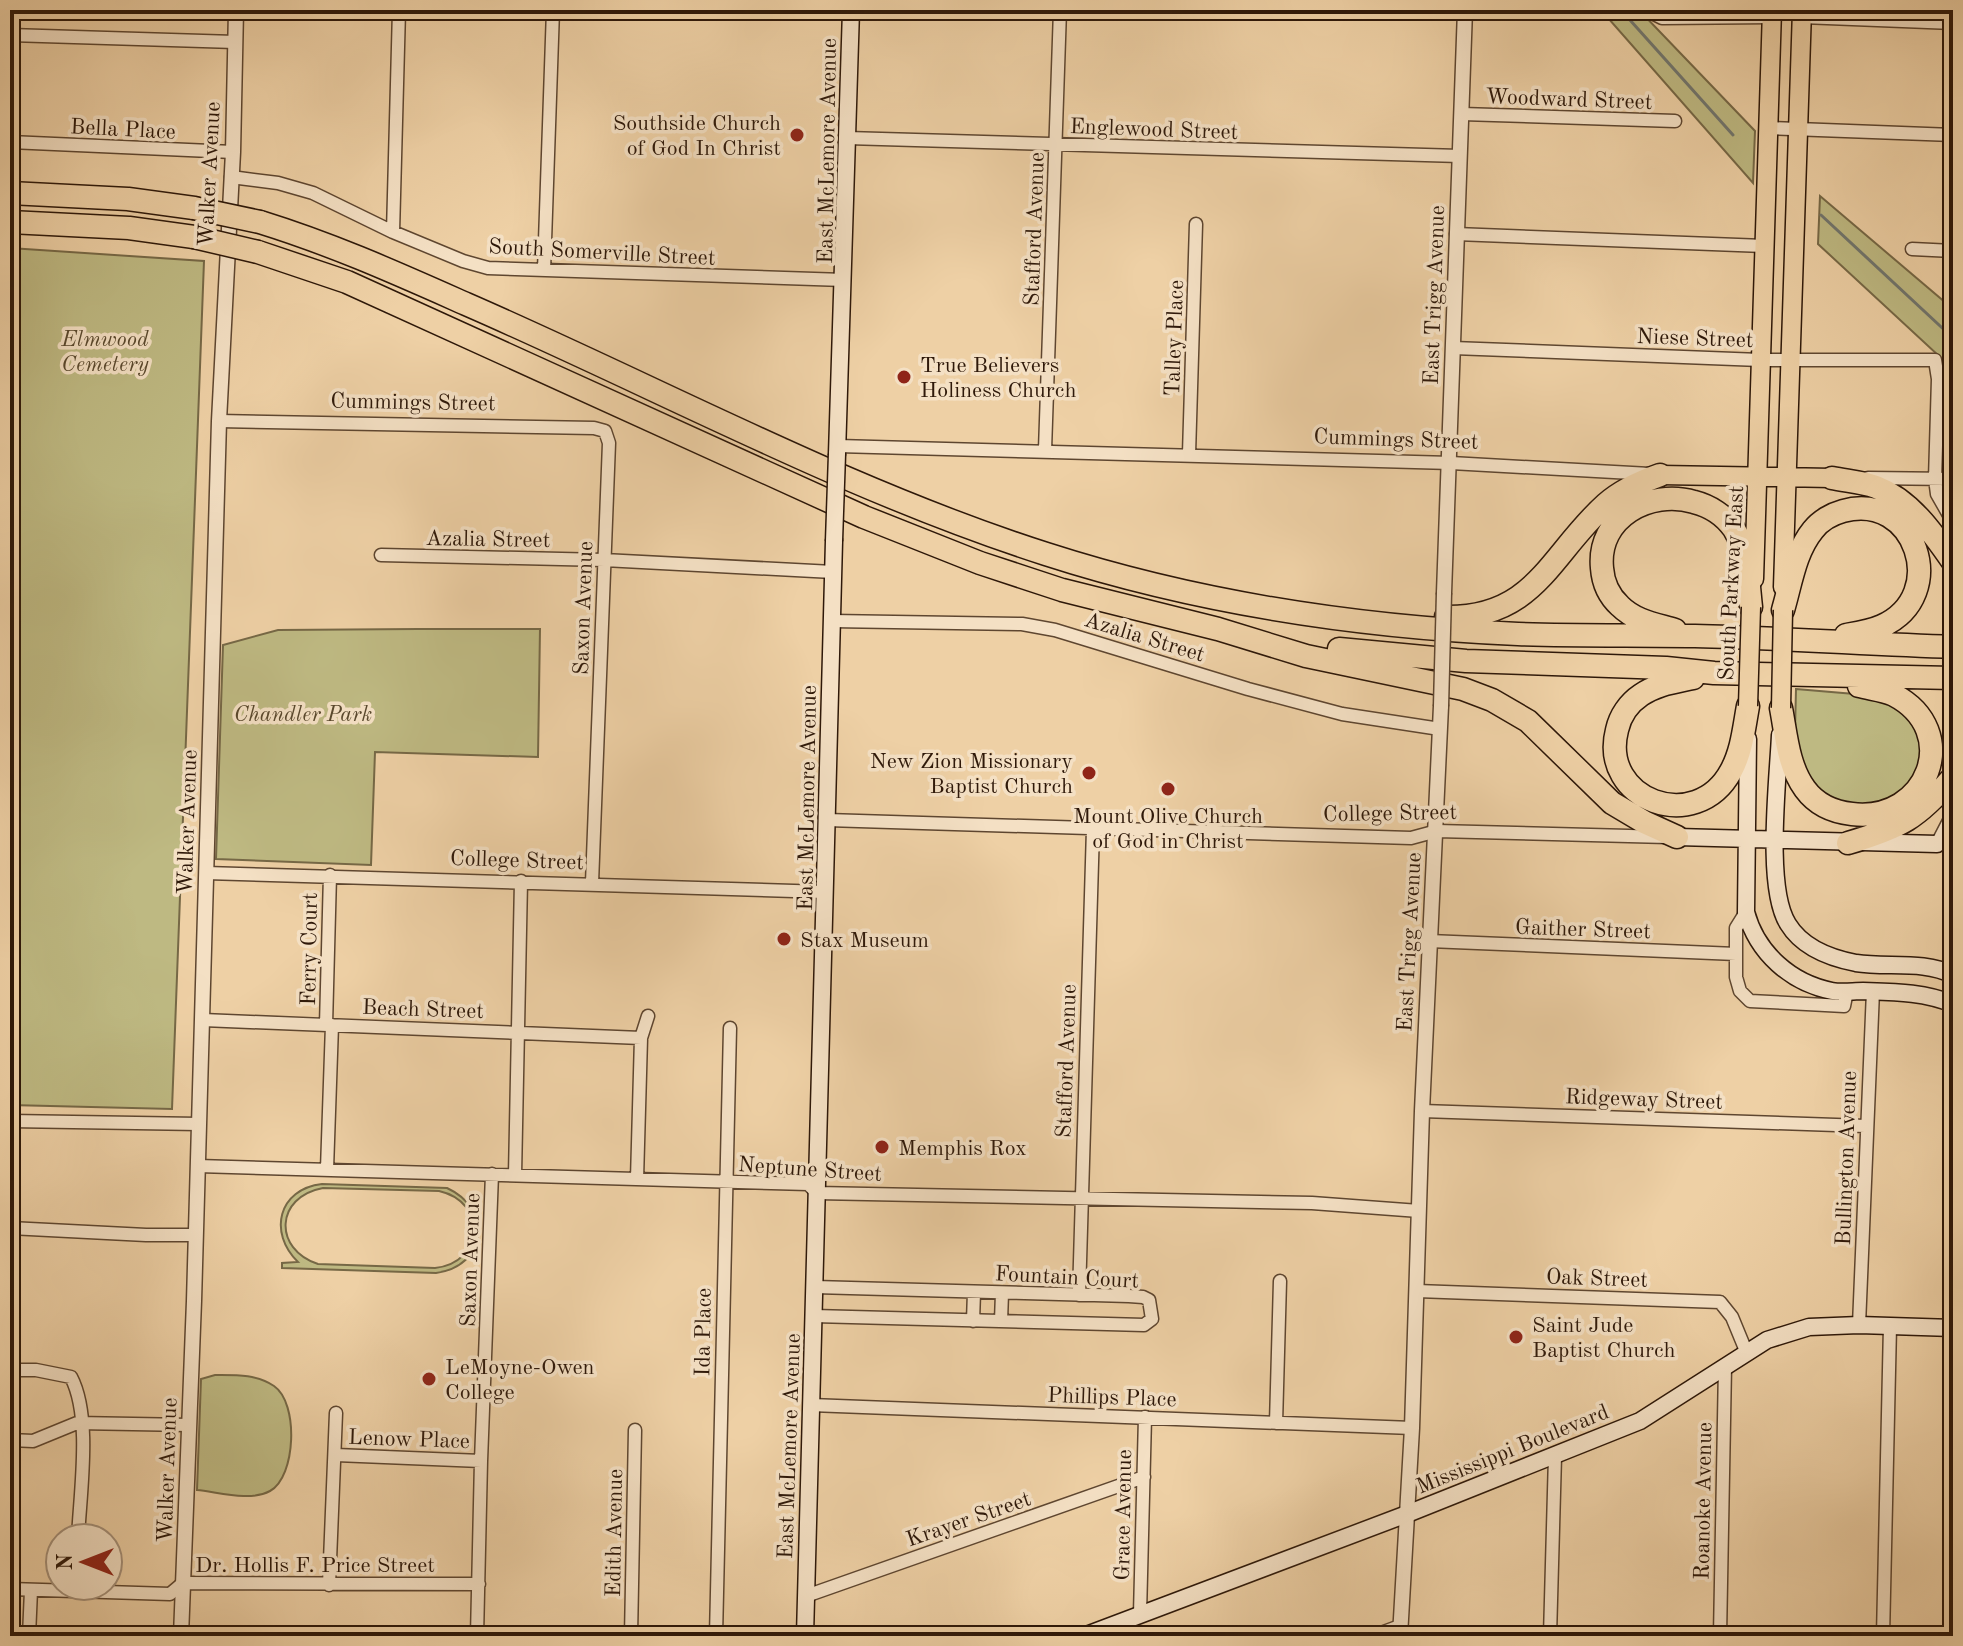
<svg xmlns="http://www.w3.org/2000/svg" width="1963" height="1646" font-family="'Old Standard TT',serif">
<rect width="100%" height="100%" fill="#eed0a5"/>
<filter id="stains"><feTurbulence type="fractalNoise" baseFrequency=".0025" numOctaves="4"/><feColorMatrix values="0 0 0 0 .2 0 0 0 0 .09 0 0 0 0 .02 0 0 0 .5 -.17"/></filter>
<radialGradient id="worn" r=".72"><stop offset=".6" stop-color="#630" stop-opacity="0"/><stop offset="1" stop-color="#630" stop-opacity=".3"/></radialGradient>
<path fill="#beb982" stroke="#766846" stroke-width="2" fill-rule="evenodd" d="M1601,10H1639L1755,131L1753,183Z
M1820,196L1953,309V369L1818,244Z
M10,248L204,261L172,1109L10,1105Z
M418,629H540L538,757L375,752L371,865L216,859L223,645L278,630Z
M1796,689L1878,696L1914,719L1925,765L1893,804L1842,807L1807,782L1795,731Z
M322,1184L447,1188C493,1209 487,1266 436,1273L282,1268V1263L298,1262C268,1233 278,1189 322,1184ZM323,1188L439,1191C488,1202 484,1263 435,1268L318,1264C273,1249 275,1197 323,1188Z
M215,1375C235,1375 257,1374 274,1386C299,1403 296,1477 270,1491C250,1502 218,1492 197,1490L201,1379Z"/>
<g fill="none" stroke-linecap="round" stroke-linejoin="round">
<path stroke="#71766e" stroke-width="3" d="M1621,10L1733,135
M1821,215L1953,338"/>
<g stroke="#5e4630" stroke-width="15">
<path id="minor" d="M1646,10L1662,18L1772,17
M1802,17L1953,23
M10,35L235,42
M1462,114L1675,121
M1768,128L1953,135
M847,138L1460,156
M10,142L233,152
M231,177L278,183L313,193L393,232L463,261L488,268L844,280
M393,232L399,10
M1456,234L1764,246
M1912,249L1953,251
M544,270L553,10
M1453,348L1760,360H1935L1938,379L1935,479L1937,494L1953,522
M219,421L594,428L605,431L609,443L592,883
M838,446L1451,463L1650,474
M1045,450L1060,10
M1189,454L1196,224
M1868,478L1953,479
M381,555L604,560L833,572
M832,621L1022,624L1055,630L1248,689L1342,714L1440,729
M1953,813L1937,844H1953
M827,820L1411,838L1437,831L1667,837
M206,873L826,892
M1746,912L1736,928V977L1740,991L1750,1001L1844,1006L1847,991
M1429,941L1736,954
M203,1020L641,1038
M326,1025L330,875
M1422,1111L1865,1126
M10,1121L199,1124
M198,1166L808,1184L817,1193L1312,1203L1419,1211
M327,1169L332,1025
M515,1175L521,881
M637,1179L641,1038L648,1016
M10,1228L146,1235H196
M1417,1291L1720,1302L1732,1317L1746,1351
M1079,1295L1093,829
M814,1316L1144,1325L1152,1319L1149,1300L1143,1297L1129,1296L815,1287
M973,1321L974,1292
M1001,1321L1002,1293
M1859,1325L1873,991
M10,1370H36L71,1377C92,1417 80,1492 78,1538
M811,1405L1412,1428
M1276,1423L1280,1281
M10,1440L33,1441L77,1423L189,1425
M336,1455L481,1461
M329,1585L336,1413
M10,1589L170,1594L183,1583L479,1584
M806,1596L1144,1477
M1140,1614L1145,1417
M29,1636L31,1590
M477,1636L481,1461L492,1174
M631,1636L635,1430
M716,1636L730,1028
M1373,1636L1400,1626
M1550,1636L1555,1456
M1720,1636L1725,1366
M1883,1636L1890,1326"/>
</g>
<g stroke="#5e4630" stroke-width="17">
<path id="tertiary" d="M1444,593L1465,10
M181,1636L194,1301L219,421L233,152L236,10
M1400,1636L1412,1428L1422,1111L1441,706"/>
</g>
<g stroke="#2e1809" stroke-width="19">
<path id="secondary" d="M837,454L851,10
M1780,735C1778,780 1765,888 1788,924C1802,947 1830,958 1856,963C1887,968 1924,960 1953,975
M1748,739L1746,912C1757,953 1791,983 1832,991C1842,993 1853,991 1863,991C1894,992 1924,992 1953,1004
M1677,837L1937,844
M805,1636L834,541
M1084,1636L1407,1514L1640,1421L1767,1340L1809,1327L1859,1325L1953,1328"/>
</g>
<g stroke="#2e1809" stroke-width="21">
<path id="primary" d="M1660,475L1832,478
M1754,579L1772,10
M1783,587L1802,10"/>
</g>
<g stroke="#2e1809" stroke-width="25">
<path id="motorway" d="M10,193L128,199L194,208
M10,222L129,228L194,237
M260,222C334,245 396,273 466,304C659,388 846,490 1046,554C1198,603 1358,627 1518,634C1577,636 1636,635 1695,636C1781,638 1867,644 1953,647
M258,252L347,282L864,517L980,563L1062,590L1218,629L1306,656L1463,689L1492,700L1528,721L1612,803L1644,822L1677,837
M1832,478C1846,481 1863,482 1876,487C1910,500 1933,533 1953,562
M1783,610C1791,583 1795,552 1813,530C1820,521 1832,514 1843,511C1915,491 1951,595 1882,626C1871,631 1858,633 1846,635
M1446,617C1536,618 1550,554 1606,504C1622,490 1640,482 1660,475
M1675,630C1655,624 1635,621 1620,606C1609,596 1603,582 1602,568C1597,517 1650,489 1694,502C1710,506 1725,516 1734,529C1748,552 1748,581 1751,607
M1339,649L1466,661L1666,668L1714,673L1953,678
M1693,678C1675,682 1657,684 1641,695C1629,703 1620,716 1617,730C1599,800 1696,836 1731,771C1742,751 1744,728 1748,706
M1781,708C1786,734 1788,766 1805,789C1816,804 1833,812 1852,814C1928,823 1963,731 1894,695C1884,690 1870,689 1859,686
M1848,843C1900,828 1918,818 1953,777"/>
</g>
<use href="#minor" stroke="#f4e0c4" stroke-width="12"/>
<use href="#tertiary" stroke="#f4e0c4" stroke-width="14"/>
<use href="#secondary" stroke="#f4e0c4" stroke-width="16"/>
<use href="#primary" stroke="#eed0a5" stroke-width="18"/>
<use href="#motorway" stroke="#eed0a5" stroke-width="22"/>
<g stroke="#5e4630" stroke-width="17" stroke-linecap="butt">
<path id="tertiary-bridge" d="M1441,706L1444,593"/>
</g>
<g stroke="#2e1809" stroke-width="19" stroke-linecap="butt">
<path id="secondary-bridge" d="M834,541L837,454"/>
</g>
<g stroke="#2e1809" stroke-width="21" stroke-linecap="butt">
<path id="primary-bridge" d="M1748,706L1751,607
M1781,708L1783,610"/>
</g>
<g stroke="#2e1809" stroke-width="25" stroke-linecap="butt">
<path id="motorway-bridge" d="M194,208L260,222
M194,237L258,252"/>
</g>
<use href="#tertiary-bridge" stroke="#f4e0c4" stroke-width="14"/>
<use href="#secondary-bridge" stroke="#f4e0c4" stroke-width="16"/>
<use href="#primary-bridge" stroke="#eed0a5" stroke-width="18"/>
<use href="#motorway-bridge" stroke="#eed0a5" stroke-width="22"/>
</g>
<g fill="#8f2418" stroke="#f4e0c4" stroke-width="3">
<circle cx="797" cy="135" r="8"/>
<circle cx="904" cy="377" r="8"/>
<circle cx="1089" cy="773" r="8"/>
<circle cx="1168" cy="789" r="8"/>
<circle cx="784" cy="939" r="8"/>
<circle cx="882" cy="1147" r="8"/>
<circle cx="1516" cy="1337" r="8"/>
<circle cx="429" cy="1379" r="8"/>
</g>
<g text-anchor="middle" stroke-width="7" stroke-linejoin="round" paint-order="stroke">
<g font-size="22" fill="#2e1809" stroke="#f4e0c4">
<text transform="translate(1569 98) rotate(2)" y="8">Woodward Street</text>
<text transform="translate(123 128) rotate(3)" y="8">Bella Place</text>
<text transform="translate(1154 128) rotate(2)" y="8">Englewood Street</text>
<text transform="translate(826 151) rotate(-89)" y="8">East McLemore Avenue</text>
<text transform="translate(208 174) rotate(-87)" y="8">Walker Avenue</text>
<text transform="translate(1033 229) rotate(-88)" y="8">Stafford Avenue</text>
<text transform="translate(602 251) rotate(3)" y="8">South Somerville Street</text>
<text transform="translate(1433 295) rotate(-88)" y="8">East Trigg Avenue</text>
<text transform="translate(1695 337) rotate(2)" y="8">Niese Street</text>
<text transform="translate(1173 338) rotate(-88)" y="8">Talley Place</text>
<text transform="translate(413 401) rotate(1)" y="8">Cummings Street</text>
<text transform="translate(1396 438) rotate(2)" y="8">Cummings Street</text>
<text transform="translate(488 538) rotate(1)" y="8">Azalia Street</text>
<text transform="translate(1730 583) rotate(-87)" y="8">South Parkway East</text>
<text transform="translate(582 608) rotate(-88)" y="8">Saxon Avenue</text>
<text transform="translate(1145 636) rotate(17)" y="8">Azalia Street</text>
<text transform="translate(806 798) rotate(-89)" y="8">East McLemore Avenue</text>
<text transform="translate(1390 812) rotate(-1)" y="8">College Street</text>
<text transform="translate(186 822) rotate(-88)" y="8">Walker Avenue</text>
<text transform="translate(517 859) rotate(2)" y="8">College Street</text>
<text transform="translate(1583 928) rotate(2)" y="8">Gaither Street</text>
<text transform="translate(1408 942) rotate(-87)" y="8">East Trigg Avenue</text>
<text transform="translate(308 949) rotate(-89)" y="8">Ferry Court</text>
<text transform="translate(423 1008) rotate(2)" y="8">Beach Street</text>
<text transform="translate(1065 1061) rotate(-88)" y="8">Stafford Avenue</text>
<text transform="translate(1644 1098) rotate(2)" y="8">Ridgeway Street</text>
<text transform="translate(1845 1158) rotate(-88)" y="8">Bullington Avenue</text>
<text transform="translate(810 1168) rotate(4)" y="8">Neptune Street</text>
<text transform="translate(469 1260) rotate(-88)" y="8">Saxon Avenue</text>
<text transform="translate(1067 1276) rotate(3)" y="8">Fountain Court</text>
<text transform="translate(1597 1277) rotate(2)" y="8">Oak Street</text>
<text transform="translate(702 1332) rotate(-89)" y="8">Ida Place</text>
<text transform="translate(1112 1396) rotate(2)" y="8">Phillips Place</text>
<text transform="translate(409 1438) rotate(2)" y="8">Lenow Place</text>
<text transform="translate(788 1446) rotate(-88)" y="8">East McLemore Avenue</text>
<text transform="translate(1512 1448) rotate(-22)" y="8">Mississippi Boulevard</text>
<text transform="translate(166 1470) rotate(-88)" y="8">Walker Avenue</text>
<text transform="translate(1702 1501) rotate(-89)" y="8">Roanoke Avenue</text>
<text transform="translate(1122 1515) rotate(-89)" y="8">Grace Avenue</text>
<text transform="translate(968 1518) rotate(-19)" y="8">Krayer Street</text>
<text transform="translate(613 1533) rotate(-89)" y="8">Edith Avenue</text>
<text x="315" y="1572">Dr. Hollis F. Price Street</text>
</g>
<g font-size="22" fill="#2e1809" stroke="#f4e0c4" text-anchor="start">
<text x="781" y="130" text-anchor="end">Southside Church<tspan x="781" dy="25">of God In Christ</tspan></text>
<text x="920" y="372">True Believers<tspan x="920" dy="25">Holiness Church</tspan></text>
<text x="1073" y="768" text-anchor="end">New Zion Missionary<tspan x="1073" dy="25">Baptist Church</tspan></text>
<text x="1168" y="823" text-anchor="middle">Mount Olive Church<tspan x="1168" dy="25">of God in Christ</tspan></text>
<text x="800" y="947">Stax Museum</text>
<text x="898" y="1155">Memphis Rox</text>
<text x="1532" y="1332">Saint Jude<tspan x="1532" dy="25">Baptist Church</tspan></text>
<text x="445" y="1374">LeMoyne-Owen<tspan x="445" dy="25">College</tspan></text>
</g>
<g font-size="22" font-style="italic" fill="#59482d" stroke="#f4e0c4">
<text x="105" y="346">Elmwood<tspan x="105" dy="25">Cemetery</tspan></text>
<text x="303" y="721">Chandler Park</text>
</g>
</g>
<rect width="1963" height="1646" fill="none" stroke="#eed0a5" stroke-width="40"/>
<rect x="12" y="12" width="1939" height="1622" fill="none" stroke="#2e1809" stroke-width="4"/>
<rect x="20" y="20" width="1923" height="1606" fill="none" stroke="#2e1809" stroke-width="2"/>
<g transform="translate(84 1562) rotate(270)"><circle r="38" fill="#f4e0c4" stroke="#a59079" stroke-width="2"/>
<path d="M0-6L14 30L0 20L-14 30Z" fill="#8f2418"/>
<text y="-12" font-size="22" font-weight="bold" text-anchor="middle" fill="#2e1809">N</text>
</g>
<rect width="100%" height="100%" filter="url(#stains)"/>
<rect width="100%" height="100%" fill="url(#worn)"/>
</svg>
